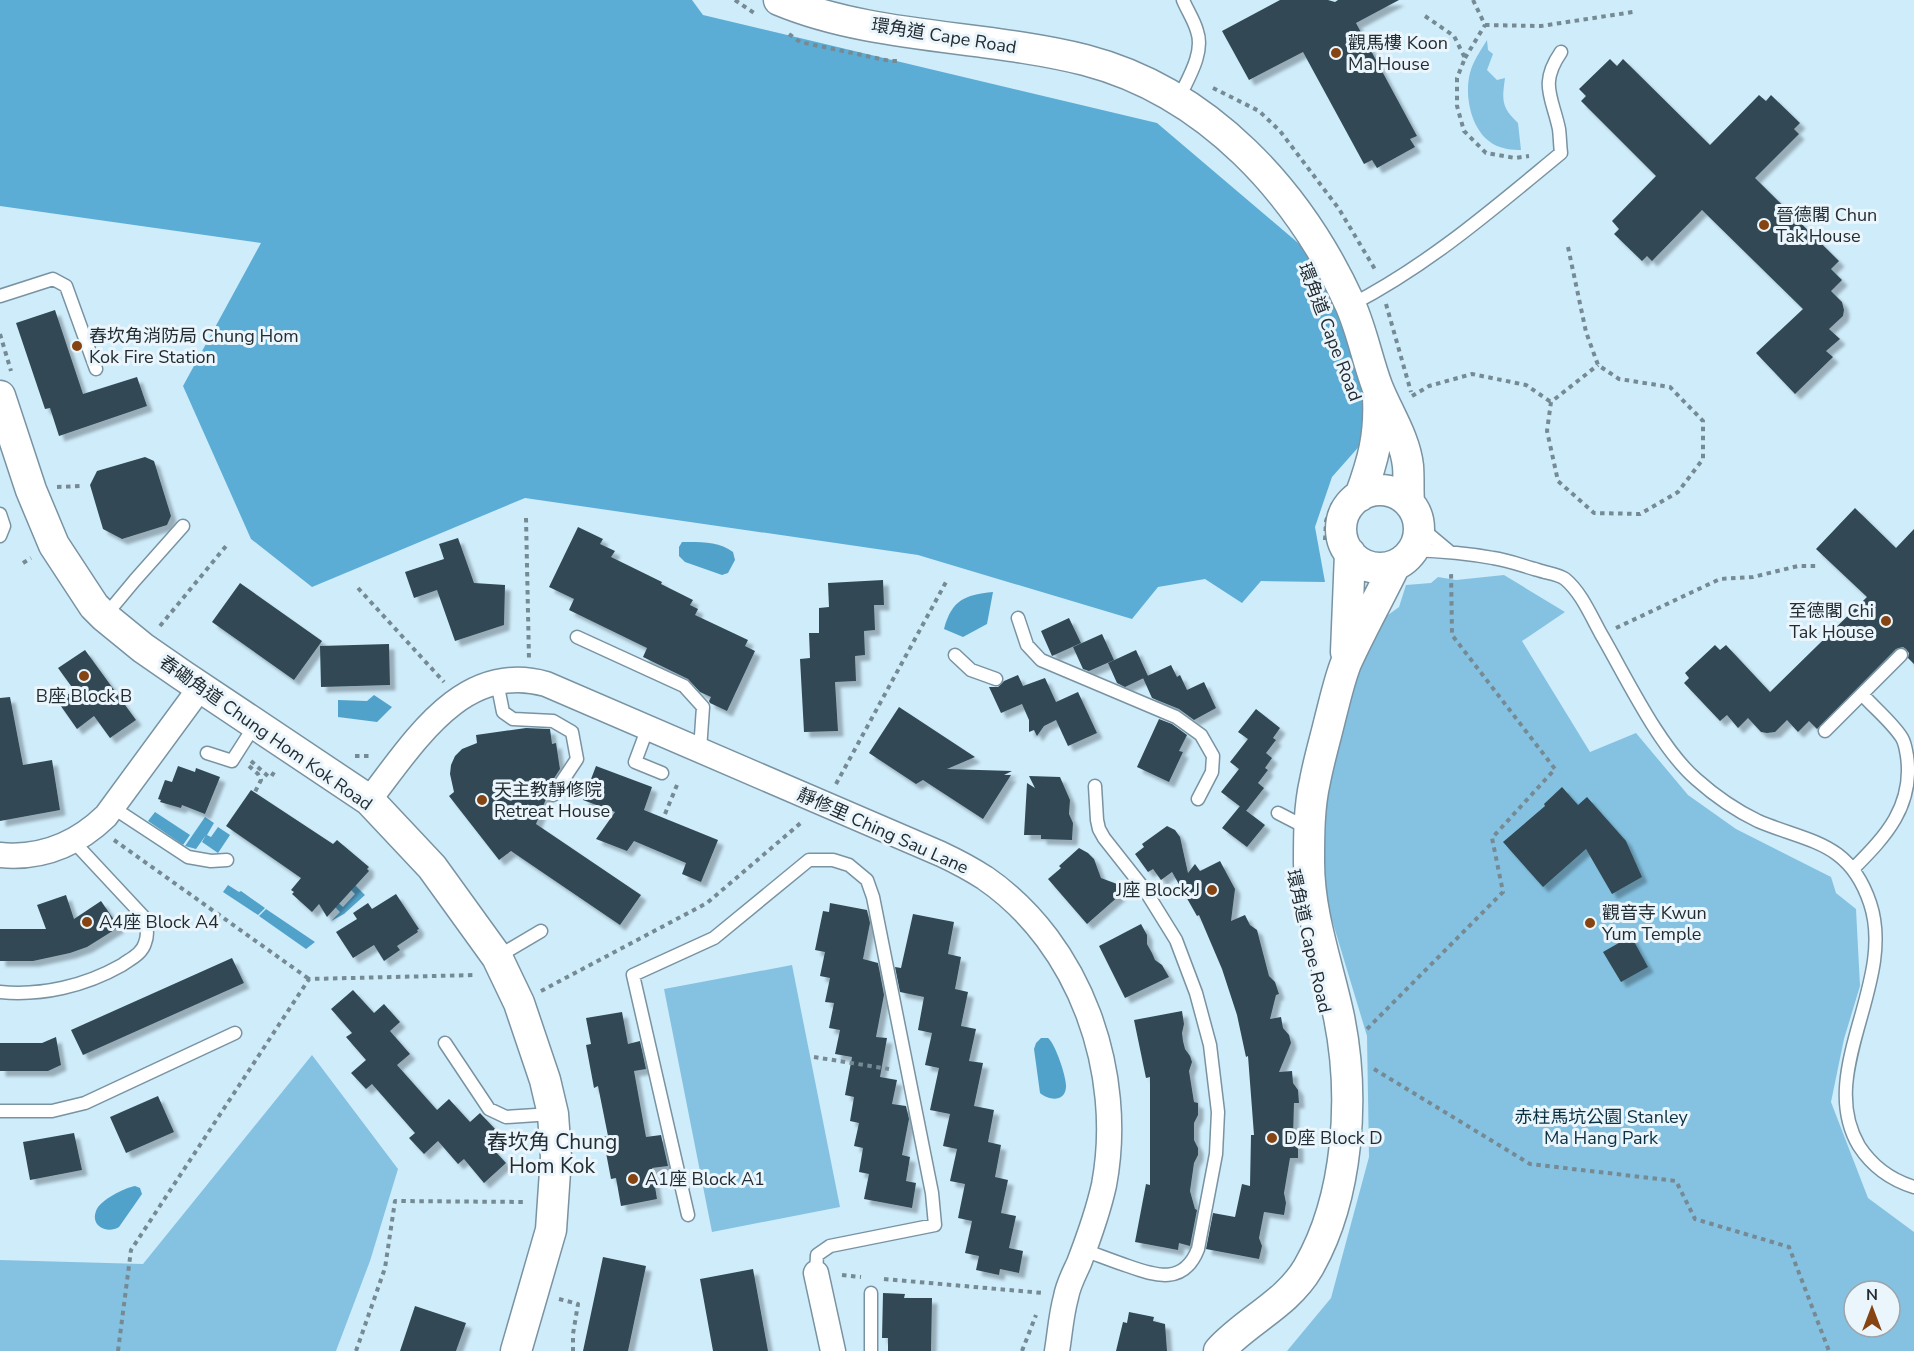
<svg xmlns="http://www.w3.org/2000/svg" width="1914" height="1351" font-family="'Nunito Sans','Noto Sans TC',sans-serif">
<defs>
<filter id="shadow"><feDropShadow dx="5.5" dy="5.5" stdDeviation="1.5" flood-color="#0004"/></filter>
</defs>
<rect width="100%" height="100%" fill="#cfecfb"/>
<path fill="#85c2e1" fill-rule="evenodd" d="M1487,40L1488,50L1493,54L1487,70L1497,80L1505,78C1502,100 1501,107 1518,123L1521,150C1512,150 1502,149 1493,144C1471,131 1464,96 1470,73C1473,61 1481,50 1487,40Z
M1504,575L1565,612L1522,641L1590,752L1636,733L1688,795L1736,829L1831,877L1836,893L1856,909L1860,986L1844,1039L1831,1102L1868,1198L1914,1232V1351H1287L1331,1298L1369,1157L1367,1036L1319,877L1335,731L1377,623L1399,607L1406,585L1431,583L1438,577L1456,580ZM1854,1291H1890V1327H1854Z
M792,965L840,1207L712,1232L664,989Z
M312,1055L398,1169L370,1261L336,1351H0V1260L143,1264Z"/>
<path fill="#5cadd5" d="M0,0H692L703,15L1157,123L1317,259L1376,403L1363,442L1332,477L1315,527L1325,582L1261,581L1242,603L1205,579L1158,587L1132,619L918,555L525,498L312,587L251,539L183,386L261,243L0,206Z"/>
<path fill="#51a2ca" d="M682,542C699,542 719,541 733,552L735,560L728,573L722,575L685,562L679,556V547Z
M993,592L987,624L963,637L944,629C952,600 964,595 993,592Z
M374,695L392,707L377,722L338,717V700L367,701Z
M155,812L190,835L183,845L148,821Z
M205,817L214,823L207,835L211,837L218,827L230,835L218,853L202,842L206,835L196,849L185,846Z
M228,885L239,892L241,891L265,908L258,915L223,892Z
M355,885L365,895L344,914L331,921L340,912L324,896L327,893L343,907L355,894L351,890Z
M266,909L315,942L306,949L259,916Z
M1041,1038H1048C1055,1043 1067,1078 1066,1087C1065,1103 1048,1100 1040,1093L1034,1049L1036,1043Z
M135,1186L140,1188L142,1194L119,1227C108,1234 90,1227 96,1211C100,1200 124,1188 135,1186Z"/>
<path fill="#314955" filter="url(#shadow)" d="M1280,0H1328L1335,2L1338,0H1399L1356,23L1417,136L1410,139L1415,147L1377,168L1372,160L1364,164L1303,52L1249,80L1222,31Z
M1610,59L1617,66L1623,59L1710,145L1759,95L1766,101L1771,95L1800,123L1794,129L1799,134L1755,178L1839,261L1831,269L1842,280L1831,291L1842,302L1844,310L1843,316L1829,329L1840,339L1826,351L1833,357L1795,394L1756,353L1803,309L1702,210L1652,261L1647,256L1642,261L1614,234L1619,229L1612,221L1656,176L1581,101L1586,96L1579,89Z
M55,310L83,394L137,377L147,406L59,436L50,408L45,409L16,323Z
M145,457L154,461L171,516L167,525L122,539L103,529L90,485L97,471Z
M1855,508L1896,548L1914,529V664L1908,658L1909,653L1906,649L1903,647L1896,649L1817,729L1809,721L1798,732L1787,720L1775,732L1767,733L1761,732L1748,718L1738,728L1727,715L1720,721L1684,683L1689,678L1685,673L1715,645L1720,650L1726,645L1770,692L1867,597L1816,549Z
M578,527L603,539L600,544L615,551L611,557L662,582L661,584L693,600L690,605L698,609L695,615L748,640L745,646L755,651L727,711L710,703L709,701L711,697L700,692L688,679L643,657L647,648L569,610L574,599L549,587Z
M458,538L474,583L505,585L504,625L455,641L437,590L414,598L405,572L444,559L439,544Z
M883,580L884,605H874L875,630L864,631L865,655L855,656L856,681L835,682L838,731L804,732L800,659L810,658L809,633H819V608L829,607L828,583Z
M240,583L322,641L294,680L212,622Z
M1069,618L1081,643L1052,656L1041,631Z
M1102,634L1114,660L1089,671L1083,669L1073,647Z
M389,644L390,685L321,687L320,646Z
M85,650L136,720L110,738L94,716L77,729L58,702L74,690L58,668Z
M1136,650L1148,676L1125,687L1117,683L1108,663Z
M1171,665L1177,677L1180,675L1187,690L1204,682L1216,708L1194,720L1179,709L1152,698L1143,678Z
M1018,675L1023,686L1045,678L1056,702L1078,692L1097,733L1068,746L1056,720L1044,726L1037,736L1034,730L1029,732V720L1022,704L1001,713L989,687H998L1004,681Z
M10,697L23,765L52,760L60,810L0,821V698Z
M899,707L975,757L947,769L1012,771L1004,775H1011L983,819L923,780L916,784L869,753Z
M1256,709L1280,728L1273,738L1276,740L1266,753L1272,758L1265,768L1268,770L1258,783L1264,788L1246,811L1221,792L1239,769L1230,762L1248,739L1238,732Z
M1159,719L1172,724L1187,735L1179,751L1183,752L1169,782L1137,767Z
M526,728L550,729L552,744L556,743L560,769L546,791V799L536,824L641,895L620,925L511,851L499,860L449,796L454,792L450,774L451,765L455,756L462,749L477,743L476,735Z
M178,766L195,772L196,768L220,777L205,814L182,805L181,808L160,802L161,800L158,799L165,780L172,782Z
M596,766L652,787L644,810L718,840L701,882L682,874L686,863L634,841L627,851L596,839L615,812L583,800Z
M1029,776L1060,777L1070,800L1069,814L1073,823L1072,840L1041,839V835H1024L1027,783L1035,788Z
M1562,787L1578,805L1587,797L1626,841L1642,877L1612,894L1586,849L1543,887L1503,842L1545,806L1544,804Z
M251,790L333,844L337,840L369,867L367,869L369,871L327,917L319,904L312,912L292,894L294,892L291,890L301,878L226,826Z
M1240,806L1265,825L1247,847L1222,828Z
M1167,826L1175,830L1180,837L1188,873L1195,864L1200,871L1220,861L1235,889L1231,921L1245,915L1250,925L1257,930L1269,976L1275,982L1279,994L1276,995L1270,1019L1281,1017L1283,1028L1289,1035L1291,1043L1279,1072L1292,1071L1293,1083L1298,1090L1299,1103H1294L1293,1137L1298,1145V1158H1290L1284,1193L1286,1203L1284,1215L1264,1212L1259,1238L1262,1246L1259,1259L1206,1249L1213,1213L1235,1217L1242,1184L1250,1186L1251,1135H1254L1248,1056L1246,1057L1237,1015L1222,969L1199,915L1197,916L1172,872L1161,880L1153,869L1148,872L1135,854L1144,847L1142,844Z
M1079,848L1088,853L1094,859L1101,878L1125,887L1117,892L1120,895L1087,924L1048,879L1061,868L1059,866Z
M396,894L419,929L417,930L418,932L397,946L400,950L384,961L374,945L353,958L336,932L357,919L353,913L368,903L372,909Z
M66,895L74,919L101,901L119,927L87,947L70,953L33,961H0V929H46L37,905Z
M830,903L867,910L870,923L863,959L878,963L884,995L876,1037L887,1038L880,1077L897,1080L892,1104L906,1106L909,1119L902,1155L910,1157L906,1181L916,1183L912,1208L864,1199L869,1174L859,1172L863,1148L854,1146L859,1123L850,1121L854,1097L845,1095L852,1057L835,1054L840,1030L829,1028L834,1003L825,1002L830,978L820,976L825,952L815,950L823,911L829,912Z
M913,914L954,922L948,954L961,957L955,989L968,992L961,1026L976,1029L969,1061L983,1063L974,1106L994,1110L988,1142L1001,1145L995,1177L1008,1180L1001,1213L1016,1216L1009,1248L1023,1251L1019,1273L1000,1269L999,1275L976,1270L979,1256L965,1253L972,1221L958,1218L965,1184L950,1181L957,1149L943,1146L950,1114L930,1110L939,1068L925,1065L932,1033L918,1030L924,997L900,992L895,967L901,968Z
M1141,924L1147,935V944L1152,953L1155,960L1162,965L1169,977L1125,998L1099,946Z
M1631,936L1648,967L1621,982L1603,952Z
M232,958L244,983L83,1055L71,1030Z
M353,990L374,1013L384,1004L400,1022L390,1031L410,1054L397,1065L437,1110L449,1099L470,1122L480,1113L496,1130L485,1140L506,1163L484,1183L464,1159L458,1164L438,1141L424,1154L409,1138L415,1133L372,1084L366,1089L351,1073L366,1060L346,1037L352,1033L331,1009Z
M1182,1011L1184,1024L1182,1033L1183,1041L1185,1049L1190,1056L1192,1062L1189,1071L1194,1102L1198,1103V1115L1194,1123V1140L1198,1148V1155L1194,1163L1190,1191L1195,1209L1197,1210L1190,1246L1179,1243L1178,1250L1135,1242L1146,1184L1150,1185V1077L1146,1078L1134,1020Z
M622,1012L628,1044L640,1041L646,1069L634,1071L646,1137L661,1135L668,1166L652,1168L657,1199L621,1206L616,1178L611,1179L603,1137L608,1136L598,1086L594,1088L586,1045L591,1044L586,1018Z
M56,1037L61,1065L48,1071H0V1043H42Z
M158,1096L174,1132L126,1153L110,1117Z
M74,1133L82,1170L30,1180L23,1142Z
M603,1257L646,1266L628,1351H583Z
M753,1269L768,1351H713L700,1279Z
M883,1293L905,1294L904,1298H932L931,1351H888V1338H882Z
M415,1306L466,1323L456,1351H400Z
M1129,1312L1154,1317L1153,1321L1165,1324L1167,1351H1116L1123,1322L1127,1323Z"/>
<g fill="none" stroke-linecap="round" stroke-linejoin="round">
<g stroke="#7993a2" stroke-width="15">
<path id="service" d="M1178,100C1187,80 1205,53 1197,31C1194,20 1187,10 1183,0
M0,296L53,279L66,286L96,369
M1351,305C1430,264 1493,209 1561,153C1560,145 1560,137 1559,129C1552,96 1539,84 1561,52
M0,514L4,526L0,536
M1419,526L1450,552
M1413,550C1440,551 1466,553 1493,558C1508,560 1523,566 1538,570C1546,573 1558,574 1565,579C1581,592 1591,616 1601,634C1626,677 1659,747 1696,779C1715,796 1735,810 1758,821C1810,843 1849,841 1870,903C1897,983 1815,1072 1859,1146C1872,1166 1891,1180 1914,1187
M105,616L135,580L183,526
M1018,618L1027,645L1041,660L1176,717L1201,735L1213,756L1212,772L1198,799
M577,637L684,686L703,707L700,750
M955,655L971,670L996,679
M497,682L503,712L513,719L553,721L572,732L577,759L553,795
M648,727L635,762L662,773
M1825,731L1901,655
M207,753L232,761L255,725
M112,807L188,857L211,861L227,860
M1278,813L1309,829
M1853,869C1886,836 1914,806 1907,756C1906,750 1905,743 1902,738C1892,722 1874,708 1862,694
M497,957L541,931
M0,992C42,996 85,986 122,965C130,959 142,954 145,943C149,933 146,925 143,916L74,842
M445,1043L489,1109L506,1117L552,1114
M0,1111H52L85,1103L235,1033
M688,1215L633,975L714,938L809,860H833L849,865L867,880L873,897L932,1193L935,1225L830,1246L817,1255L816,1273
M1084,1250C1098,1255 1113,1261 1128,1266C1156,1276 1184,1285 1198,1249L1216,1154L1218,1112L1210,1045L1196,993L1176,940L1145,890L1104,838L1099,829L1097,820L1095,786
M871,1351V1293"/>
</g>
<g stroke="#7993a2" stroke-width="27">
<path id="minor" d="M369,800C413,744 462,660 546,684L941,854C956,861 971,869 985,878C1081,944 1125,1073 1104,1185C1098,1212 1089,1237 1079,1263C1074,1274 1068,1285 1066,1297C1061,1315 1060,1333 1057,1351
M0,855C42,859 76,845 106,816L200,688
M816,1273L833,1351"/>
</g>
<g stroke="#7993a2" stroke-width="33">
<path id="tertiary" d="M779,0C872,39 986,35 1085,60C1208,92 1299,192 1350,304C1362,331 1367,359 1377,386C1387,412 1405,438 1408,466C1409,478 1408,491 1409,502
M0,396L31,490L54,545L94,606L105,617L143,648L182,675L369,800L432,867L497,957L519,1003L545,1080L553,1114L556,1157L551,1230L516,1351
M1341 529a39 39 0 1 1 78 0a39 39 0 1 1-78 0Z
M1360,496C1373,461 1380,435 1378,397
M1346,652L1350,553
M1219,1351C1246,1321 1287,1304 1308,1268C1349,1197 1355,1096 1339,1017C1328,965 1309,915 1309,862C1309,835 1309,807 1315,781C1319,760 1325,740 1330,719C1335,700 1339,681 1346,663C1361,630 1379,598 1395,565"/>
</g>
<path stroke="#768a94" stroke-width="4" stroke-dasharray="4.5 4.5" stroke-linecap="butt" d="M735,0L754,13
M1473,0L1485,25
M1425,16L1454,36L1465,58L1457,78V106L1464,131L1486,153L1515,158L1529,156
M1485,25L1541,26L1633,12
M789,34L800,42L890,61H900
M1465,58L1485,25
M1213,88L1259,111L1280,131L1339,209L1376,271
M1568,247L1586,332L1598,365L1619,379L1670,387L1703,421V459L1678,492L1640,514L1594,513L1558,481L1547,431L1551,402L1598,365
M1386,304L1411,392
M0,334L11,371
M1412,396L1429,386L1472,374L1526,385L1551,402
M57,487L81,486
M526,518L529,660
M1325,540L1326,521L1333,503
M23,563L31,558
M358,588L444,682
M160,626L226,546
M1616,628L1720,579L1753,577L1798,566H1818
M355,756H372
M251,761L268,776L271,777L276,769
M249,766L258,774L261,780L255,792
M836,784L946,582
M665,814L677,785
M114,840L309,979
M541,991L707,903L803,821
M1367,1029L1503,892L1492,838L1555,769L1452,635L1451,570
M814,1057L889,1069
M1374,1069L1530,1164L1676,1181L1695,1219L1789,1247L1829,1351
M842,1275L861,1277
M884,1279L1043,1293
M559,1299L578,1304L573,1334V1351
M118,1351L131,1250L309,979L476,975
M356,1351L385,1268L395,1201L526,1202
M1022,1351L1036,1315"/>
<use href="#service" stroke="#fff" stroke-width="12"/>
<use href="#minor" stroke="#fff" stroke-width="24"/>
<use href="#tertiary" stroke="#fff" stroke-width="30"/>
</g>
<g fill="#864412" stroke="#ebf6fc" stroke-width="2">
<circle cx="1336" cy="53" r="6"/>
<circle cx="1764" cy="225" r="6"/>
<circle cx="77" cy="346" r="6"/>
<circle cx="1886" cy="621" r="6"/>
<circle cx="84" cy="676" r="6"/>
<circle cx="482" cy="800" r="6"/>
<circle cx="1212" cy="890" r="6"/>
<circle cx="87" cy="922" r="6"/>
<circle cx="1590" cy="923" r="6"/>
<circle cx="1272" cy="1138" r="6"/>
<circle cx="633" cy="1179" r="6"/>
</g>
<g text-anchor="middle" stroke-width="6" stroke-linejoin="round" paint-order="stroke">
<g font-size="18" fill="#222c32" stroke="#ebf6fc">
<text transform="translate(944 36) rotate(9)" y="6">環角道 Cape Road</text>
<text transform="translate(1330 332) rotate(69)" y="6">環角道 Cape Road</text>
<text transform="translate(266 733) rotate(35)" y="6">舂磡角道 Chung Hom Kok Road</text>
<text transform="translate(883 831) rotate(24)" y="6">靜修里 Ching Sau Lane</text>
<text transform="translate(1309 941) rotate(77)" y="6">環角道 Cape Road</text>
</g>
<g font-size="18" fill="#222c32" stroke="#ebf6fc" text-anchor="start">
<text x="1348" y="49">觀馬樓 Koon<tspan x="1348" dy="21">Ma House</tspan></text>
<text x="1776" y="221">晉德閣 Chun<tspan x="1776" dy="21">Tak House</tspan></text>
<text x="89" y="342">舂坎角消防局 Chung Hom<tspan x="89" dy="21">Kok Fire Station</tspan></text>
<text x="1874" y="617" text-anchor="end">至德閣 Chi<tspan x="1874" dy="21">Tak House</tspan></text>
<text x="84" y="702" text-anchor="middle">B座 Block B</text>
<text x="494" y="796">天主教靜修院<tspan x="494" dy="21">Retreat House</tspan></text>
<text x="1200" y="896" text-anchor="end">J座 Block J</text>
<text x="1602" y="919">觀音寺 Kwun<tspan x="1602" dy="21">Yum Temple</tspan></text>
<text x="99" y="928">A4座 Block A4</text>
<text x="1284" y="1144">D座 Block D</text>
<text x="645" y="1185">A1座 Block A1</text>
</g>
<g font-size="18" fill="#0b3041" stroke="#ebf6fc">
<text x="1601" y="1123">赤柱馬坑公園 Stanley<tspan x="1601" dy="21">Ma Hang Park</tspan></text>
</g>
<g font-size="21" fill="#222c32" stroke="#ebf6fc">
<text x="552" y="1149">舂坎角 Chung<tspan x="552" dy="24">Hom Kok</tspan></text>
</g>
</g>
<g transform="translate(1872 1309)"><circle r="28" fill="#ebf6fc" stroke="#9ba5ab" stroke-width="1.5"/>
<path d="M0-4.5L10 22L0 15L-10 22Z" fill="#864412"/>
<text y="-9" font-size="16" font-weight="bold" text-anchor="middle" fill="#222c32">N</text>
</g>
</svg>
